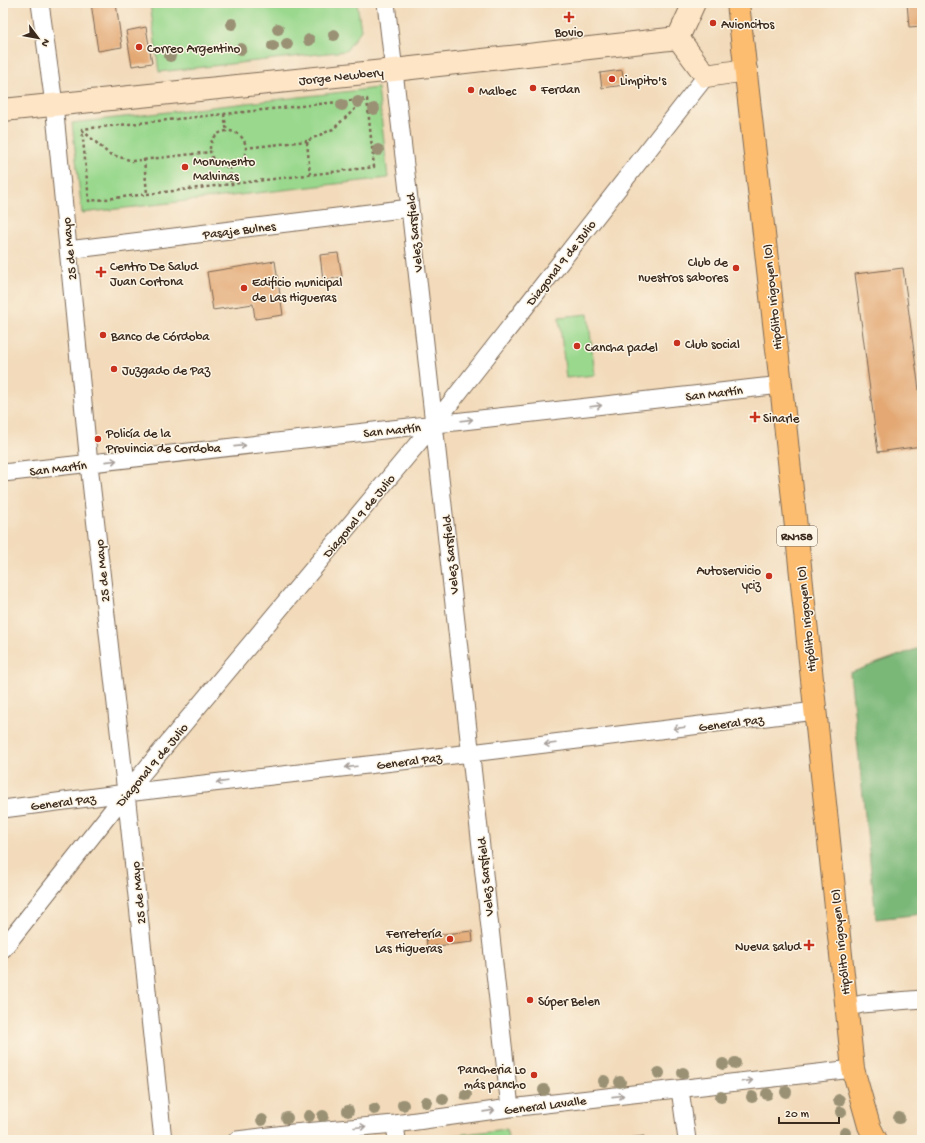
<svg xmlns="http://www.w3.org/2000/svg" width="925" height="1143" font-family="'Gochi Hand',sans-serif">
<rect width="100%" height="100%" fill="#fcf5e5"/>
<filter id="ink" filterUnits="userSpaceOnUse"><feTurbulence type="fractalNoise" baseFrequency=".025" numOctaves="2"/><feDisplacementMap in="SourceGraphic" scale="8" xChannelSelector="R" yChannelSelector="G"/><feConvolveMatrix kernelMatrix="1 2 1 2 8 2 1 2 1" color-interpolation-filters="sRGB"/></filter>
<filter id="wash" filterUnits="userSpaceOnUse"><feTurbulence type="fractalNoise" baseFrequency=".012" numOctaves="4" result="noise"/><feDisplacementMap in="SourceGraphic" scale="16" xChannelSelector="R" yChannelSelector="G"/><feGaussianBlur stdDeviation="0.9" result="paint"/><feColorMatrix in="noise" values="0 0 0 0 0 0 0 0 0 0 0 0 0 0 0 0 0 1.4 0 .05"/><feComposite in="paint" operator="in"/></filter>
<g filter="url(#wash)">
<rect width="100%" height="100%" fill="#f2daba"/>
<path fill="#99d88d" stroke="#6a8156" d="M150,3H357L361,30L346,51L159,72Z
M378,88L388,178L82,213L72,123Z
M588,314L595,375L566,378L559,317Z
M507,1129L508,1140H423L424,1139Z"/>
<path fill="#7ab878" stroke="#5a714b" d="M922,647V914L876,919L850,673Z"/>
<g id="blocks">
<path fill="#e3a873" d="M91,3H116L122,47L98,51Z
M907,3H922V26L909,27Z
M146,27L152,63L132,66L126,31Z
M622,70L624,85L602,88L600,73Z
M338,253L342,277L323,280L320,255Z
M275,261L283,315L255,319L253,304L213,310L207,272Z
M903,268L922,413V446L878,452L855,274Z
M472,931L473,942L427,947L426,936Z
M644,1136L645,1140H618V1139Z"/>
</g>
</g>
<g filter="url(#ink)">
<use href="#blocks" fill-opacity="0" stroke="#7b6855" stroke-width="1"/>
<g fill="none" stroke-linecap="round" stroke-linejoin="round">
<g stroke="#7b6855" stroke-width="19">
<path id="street" d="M40,3L54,104L89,464L126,793L163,1140
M386,3L410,208L510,1108
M68,250L410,208
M3,473L781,385
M3,809L126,793L471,753L815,711
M3,949L126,793L434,424L706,76
M846,1008L862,1004L922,999
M680,1089L687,1140
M395,1124L397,1140
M237,1140L293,1133L395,1124L510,1108L853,1069"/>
</g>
<g stroke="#7b6855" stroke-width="24">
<path id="secondary" d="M694,3L678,38L706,76L746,70
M3,110L394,70L678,38"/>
</g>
<g stroke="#7b6855" stroke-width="24">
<path id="highway" d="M738,3L781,385L853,1069L869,1126L876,1140"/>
</g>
<path stroke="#7b6855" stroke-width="2.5" stroke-dasharray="3 3" stroke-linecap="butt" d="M367,99L374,167L89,201L82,129Z
M224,114L227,132
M82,130L109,154L133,161L210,152
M210 149a18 18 0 1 1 36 0a18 18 0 1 1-36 0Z
M245,148L307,141
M144,159L147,194
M230,167L231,184
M310,175L307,141L333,129L366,99"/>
<use href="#street" stroke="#fff" stroke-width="17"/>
<use href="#secondary" stroke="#fee5c5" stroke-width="22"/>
<use href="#highway" stroke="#fcbd6f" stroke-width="22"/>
</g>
<g fill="#9a9174">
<circle cx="232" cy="24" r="6"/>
<circle cx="278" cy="29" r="6"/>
<circle cx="334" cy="35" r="6"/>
<circle cx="309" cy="40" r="6"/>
<circle cx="287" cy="44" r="6"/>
<circle cx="273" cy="46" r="6"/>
<circle cx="241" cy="49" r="6"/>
<circle cx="170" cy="56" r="6"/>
<circle cx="358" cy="102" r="6"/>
<circle cx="342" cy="105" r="6"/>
<circle cx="374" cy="109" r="6"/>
<circle cx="378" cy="150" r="6"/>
<circle cx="735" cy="1063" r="6"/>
<circle cx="723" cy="1064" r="6"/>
<circle cx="659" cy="1073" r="6"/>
<circle cx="683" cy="1073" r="6"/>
<circle cx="604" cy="1081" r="6"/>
<circle cx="620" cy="1082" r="6"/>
<circle cx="544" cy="1090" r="6"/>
<circle cx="786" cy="1092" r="6"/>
<circle cx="767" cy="1094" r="6"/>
<circle cx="466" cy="1095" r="6"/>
<circle cx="721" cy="1097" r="6"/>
<circle cx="752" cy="1097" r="6"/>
<circle cx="443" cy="1099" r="6"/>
<circle cx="839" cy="1100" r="6"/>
<circle cx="426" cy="1102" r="6"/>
<circle cx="403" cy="1105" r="6"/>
<circle cx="374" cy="1109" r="6"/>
<circle cx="348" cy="1111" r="6"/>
<circle cx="841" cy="1112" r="6"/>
<circle cx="309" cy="1116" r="6"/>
<circle cx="323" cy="1116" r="6"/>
<circle cx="287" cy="1118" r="6"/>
<circle cx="899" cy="1118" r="6"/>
<circle cx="262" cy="1120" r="6"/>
<circle cx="845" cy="1133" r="6"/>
</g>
<defs><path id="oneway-shaft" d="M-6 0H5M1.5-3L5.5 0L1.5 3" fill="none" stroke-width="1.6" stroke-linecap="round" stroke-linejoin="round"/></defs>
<g stroke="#a79f9a">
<use href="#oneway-shaft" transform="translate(596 406) rotate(-7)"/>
<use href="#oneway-shaft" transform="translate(467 420) rotate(-7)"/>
<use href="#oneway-shaft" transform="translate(240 446) rotate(-6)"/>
<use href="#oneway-shaft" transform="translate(111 461) rotate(-6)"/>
<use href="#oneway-shaft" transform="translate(679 728) rotate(173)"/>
<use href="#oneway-shaft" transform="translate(550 744) rotate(173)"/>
<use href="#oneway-shaft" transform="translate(351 767) rotate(173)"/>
<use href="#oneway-shaft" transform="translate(222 782) rotate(173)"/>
<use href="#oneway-shaft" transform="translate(747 1081) rotate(-6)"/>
<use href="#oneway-shaft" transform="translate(618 1096) rotate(-6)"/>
<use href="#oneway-shaft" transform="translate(489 1111) rotate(-8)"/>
<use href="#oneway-shaft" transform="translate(360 1127) rotate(-5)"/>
</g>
</g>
<g fill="#c8321e" stroke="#fcf5e5" stroke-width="1.5">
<path d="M567 11h4v4h4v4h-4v4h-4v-4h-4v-4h4z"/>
<circle cx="713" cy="23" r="4"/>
<circle cx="139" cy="47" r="4"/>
<circle cx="612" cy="79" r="4"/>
<circle cx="533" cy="88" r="4"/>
<circle cx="471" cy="90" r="4"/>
<circle cx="185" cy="167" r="4"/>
<circle cx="736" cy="268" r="4"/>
<path d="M99 266h4v4h4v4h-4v4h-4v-4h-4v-4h4z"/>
<circle cx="244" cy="288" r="4"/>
<circle cx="103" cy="335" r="4"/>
<circle cx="677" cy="343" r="4"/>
<circle cx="577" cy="346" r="4"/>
<circle cx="114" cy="369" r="4"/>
<path d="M753 411h4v4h4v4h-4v4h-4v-4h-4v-4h4z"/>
<circle cx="98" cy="439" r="4"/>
<circle cx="769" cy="576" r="4"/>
<circle cx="450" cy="939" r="4"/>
<path d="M807 939h4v4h4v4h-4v4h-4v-4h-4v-4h4z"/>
<circle cx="530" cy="1000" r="4"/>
<circle cx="534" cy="1075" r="4"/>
</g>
<g text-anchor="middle" stroke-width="3" stroke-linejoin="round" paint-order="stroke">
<rect fill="#fcf5e5" stroke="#75675a" stroke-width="1" x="777" y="526" width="40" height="20" rx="3"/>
<g font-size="12" font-weight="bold" fill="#3b2a1e">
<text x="797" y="540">RN158</text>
</g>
<g font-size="13" fill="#3b2a1e" stroke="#fcf5e5" text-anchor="start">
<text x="721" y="28">Avioncitos</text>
<text x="569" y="36" text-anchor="middle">Bovio</text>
<text x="147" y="52">Correo Argentino</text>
<text x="620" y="84">Limpito's</text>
<text x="541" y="93">Ferdan</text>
<text x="479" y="95">Malbec</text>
<text x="193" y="165">Monumento<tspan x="193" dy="15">Malvinas</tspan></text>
<text x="728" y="266" text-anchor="end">Club de<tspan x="728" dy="15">nuestros sabores</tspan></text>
<text x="110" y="270">Centro De Salud<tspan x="110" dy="15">Juan Cortona</tspan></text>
<text x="252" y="286">Edificio municipal<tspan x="252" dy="15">de Las Higueras</tspan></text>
<text x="111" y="340">Banco de Córdoba</text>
<text x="685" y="348">Club social</text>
<text x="585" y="351">Cancha padel</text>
<text x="122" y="374">Juzgado de Paz</text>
<text x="763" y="422">Sinarle</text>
<text x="106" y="437">Policía de la<tspan x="106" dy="15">Provincia de Cordoba</tspan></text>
<text x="761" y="574" text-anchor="end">Autoservicio<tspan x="761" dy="15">yciz</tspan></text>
<text x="442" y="937" text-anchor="end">Ferretería<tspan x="442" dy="15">Las Higueras</tspan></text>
<text x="801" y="950" text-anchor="end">Nueva salud</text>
<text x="538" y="1005">Súper Belen</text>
<text x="526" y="1073" text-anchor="end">Pancheria Lo<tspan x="526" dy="15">más pancho</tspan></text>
</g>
<g font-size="13" fill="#3b2a1e" stroke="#fcf5e5">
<text transform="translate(341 75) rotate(-6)" y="5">Jorge Newbery</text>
<text transform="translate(239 229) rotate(-7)" y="5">Pasaje Bulnes</text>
<text transform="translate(413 233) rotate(-96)" y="5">Velez Sarsfield</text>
<text transform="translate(68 249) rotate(-96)" y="5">25 de Mayo</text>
<text transform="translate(560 262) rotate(-52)" y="5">Diagonal 9 de Julio</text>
<text transform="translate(771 297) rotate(-96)" y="5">Hipólito Irigoyen (O)</text>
<text transform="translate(714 392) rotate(-7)" y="5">San Martín</text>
<text transform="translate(392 429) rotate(-6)" y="5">San Martín</text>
<text transform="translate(58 467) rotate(-7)" y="5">San Martín</text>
<text transform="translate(358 515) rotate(-50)" y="5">Diagonal 9 de Julio</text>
<text transform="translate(449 555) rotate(-96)" y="5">Velez Sarsfield</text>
<text transform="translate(101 571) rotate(-96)" y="5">25 de Mayo</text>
<text transform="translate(805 619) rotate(-96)" y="5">Hipólito Irigoyen (O)</text>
<text transform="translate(731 722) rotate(-7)" y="5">General Paz</text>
<text transform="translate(409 760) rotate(-7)" y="5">General Paz</text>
<text transform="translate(151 764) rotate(-50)" y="5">Diagonal 9 de Julio</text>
<text transform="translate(63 801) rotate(-7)" y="5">General Paz</text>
<text transform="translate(484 877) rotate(-96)" y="5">Velez Sarsfield</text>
<text transform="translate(137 893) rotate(-96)" y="5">25 de Mayo</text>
<text transform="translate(839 942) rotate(-96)" y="5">Hipólito Irigoyen (O)</text>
<text transform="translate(545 1104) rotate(-7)" y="5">General Lavalle</text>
</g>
</g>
<rect width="925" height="1143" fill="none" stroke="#fcf5e5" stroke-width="16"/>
<g transform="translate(38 38) rotate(122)" stroke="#fcf5e5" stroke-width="3" paint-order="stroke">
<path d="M0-3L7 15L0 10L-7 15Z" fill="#3b2a1e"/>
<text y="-6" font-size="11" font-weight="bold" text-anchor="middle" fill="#3b2a1e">N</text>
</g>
<path d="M779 1117v6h60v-6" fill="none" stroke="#3b2a1e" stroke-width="2"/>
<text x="785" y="1117" font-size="12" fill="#3b2a1e" stroke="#fcf5e5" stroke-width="3" paint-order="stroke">20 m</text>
</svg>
